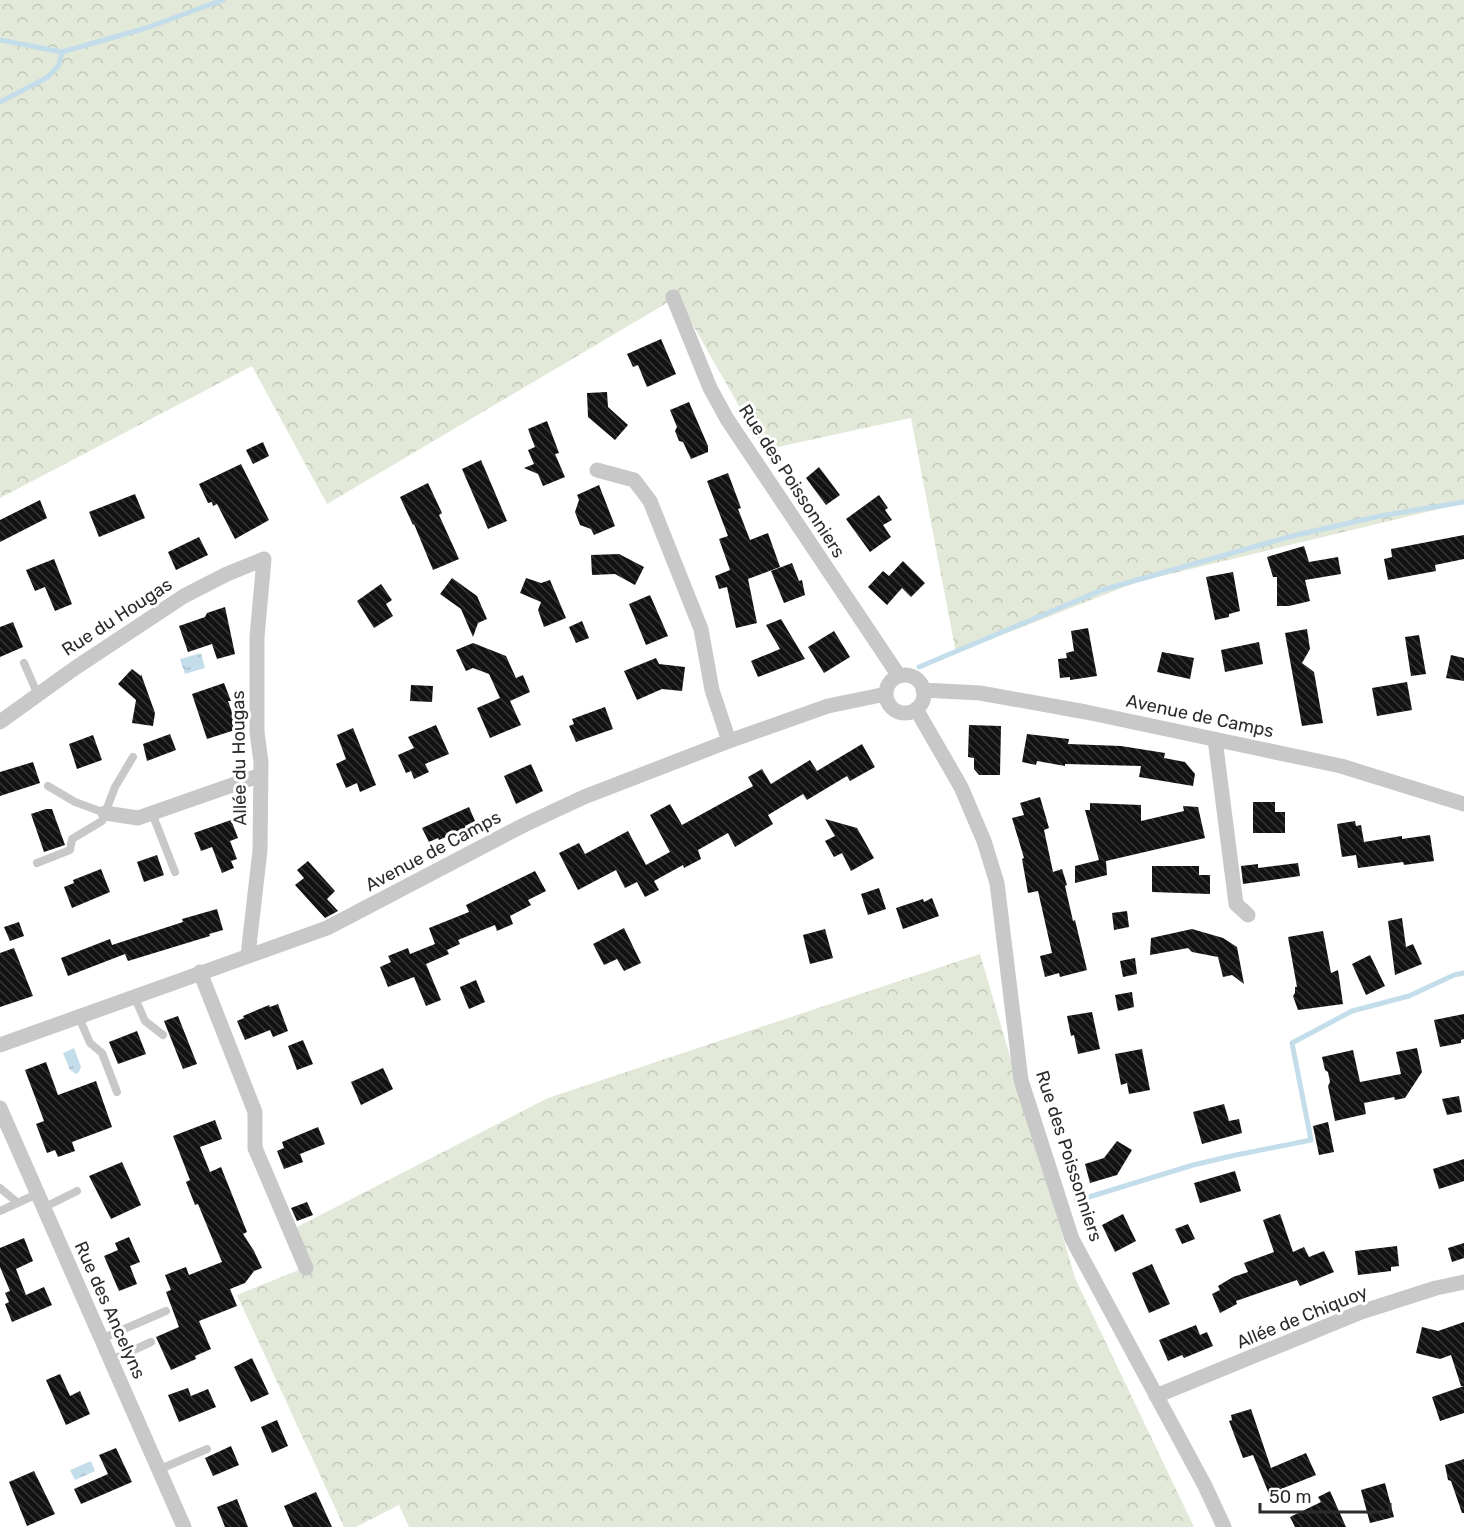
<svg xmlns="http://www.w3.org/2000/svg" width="1464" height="1527" font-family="Rubik,sans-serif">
<defs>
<pattern id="forest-crowns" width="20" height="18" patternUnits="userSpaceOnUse" patternTransform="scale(1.5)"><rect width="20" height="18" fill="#e2e9d8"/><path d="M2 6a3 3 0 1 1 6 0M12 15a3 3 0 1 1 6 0" fill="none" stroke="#c2c8ba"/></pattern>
<pattern id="water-ripples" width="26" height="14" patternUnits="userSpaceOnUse" patternTransform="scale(1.5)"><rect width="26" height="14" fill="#c4ddea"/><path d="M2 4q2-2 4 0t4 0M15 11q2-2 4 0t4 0" fill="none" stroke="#a9bec9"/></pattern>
<pattern id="building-back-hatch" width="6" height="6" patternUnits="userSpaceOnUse" patternTransform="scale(1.5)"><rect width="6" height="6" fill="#121212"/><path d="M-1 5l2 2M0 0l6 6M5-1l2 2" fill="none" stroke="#353535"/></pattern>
</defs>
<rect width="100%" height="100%" fill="#fff"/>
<path fill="url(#forest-crowns)" d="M0,0H1464V503L1137,582L956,653L911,418L764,450L677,297L327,504L252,366L0,498Z
M980,954L1075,1278L1194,1527H409L399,1505L356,1527H344L237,1295L311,1265L297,1227L548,1098Z"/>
<path fill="url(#water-ripples)" d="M201,653L205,668L185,674L180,659Z
M74,1048L81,1067L79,1072L76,1074L70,1070L63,1053Z
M91,1461L95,1471L75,1480L70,1470Z"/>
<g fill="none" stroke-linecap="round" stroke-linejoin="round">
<path stroke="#c4ddea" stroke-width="5" d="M0,40L62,52L146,28L223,0
M0,102L48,77L59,65L62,52
M919,667L1102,590L1292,536L1380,516L1464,502
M1076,1201L1193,1165L1236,1155L1311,1140L1292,1043L1352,1011L1409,996L1454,975L1464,973"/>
</g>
<path fill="url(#building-back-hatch)" d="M661,339L676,374L647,387L638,365L633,367L627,354Z
M607,392L608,407L628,425L615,440L588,417L587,393Z
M689,402L708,446V452L691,459L683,442L679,441L675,431L677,427L670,410Z
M547,421L559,453L555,454L565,477L543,486L538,474L524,468L534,464L528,450L535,447L528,429Z
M263,442L269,456L253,464L246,450Z
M481,460L507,521L488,529L462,469Z
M241,464L269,520L235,539L217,504L213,506L212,502L208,503L199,484Z
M819,467L840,495L826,505L806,478Z
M728,473L741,508L738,509L750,540L768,533L780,567L748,579L757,623L736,628L727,587L719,589L715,576L730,570L719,539L728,536L707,481Z
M428,483L442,513L439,515L459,559L433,570L414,524L413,525L400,497Z
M599,485L615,526L594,535L591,529L580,525L575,512L579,500L577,495Z
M135,494L145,518L99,537L89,512Z
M879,495L888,508L885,510L892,520L883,525L891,537L870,552L846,519Z
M40,500L47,518L0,542V520Z
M1464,535V559L1435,565L1436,571L1388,580L1384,559L1392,557L1391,549Z
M199,537L208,555L176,570L168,552Z
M1304,546L1309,562L1338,557L1341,574L1305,580L1310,601L1289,606H1277V577H1273L1267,557Z
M619,554L644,567L635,585L615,574L592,575L591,555Z
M54,559L72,604L55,611L45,587L35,591L26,570Z
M903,561L925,583L911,597L902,588L887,605L868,587L883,571L889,576Z
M792,563L799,581L802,580L805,595L784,603L771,571Z
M1233,572L1240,611L1229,614V617L1215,620L1206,577Z
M452,578L477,596L487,619L478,623L473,637L461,609L440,594Z
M526,578L541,583L550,580L566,618L544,627L538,610L541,602L520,593Z
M381,584L392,600L386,604L393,616L374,628L357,601Z
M650,595L668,636L646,645L629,604Z
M225,607L235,654L217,659L212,644L188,652L179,626L205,617L207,613Z
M781,619L805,659L758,677L751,661L780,649L766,625Z
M582,621L589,638L576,643L569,627Z
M13,622L23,647L0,657V627Z
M1088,628L1097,676L1070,680V677L1060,678L1058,659L1067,658L1066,653L1074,651L1071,631Z
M1307,629L1310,649L1302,663L1314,672L1323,723L1302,726L1285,633Z
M834,631L850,657L824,673L808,647Z
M1419,635L1426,674L1411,676L1405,637Z
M1259,642L1263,664L1225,672L1221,650Z
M473,643L506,656L516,678L523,675L530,692L510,701L521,725L490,738L477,708L500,698L489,674L473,668L466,671L456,650Z
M1162,652L1194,658L1190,679L1157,672Z
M1451,655L1464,658V681L1446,678Z
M656,658L659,664L685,667L682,691L662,689L637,700L624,671Z
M132,669L141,676V674L155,713L153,726L132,723L136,700L118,684Z
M1407,682L1412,710L1377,716L1372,688Z
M224,683L231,701H228L238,729L207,739L192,694Z
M411,685L433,686L432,702L410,701Z
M605,707L613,729L576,742L569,726L574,724L572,719Z
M436,725L449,754L425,764L429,772L414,779L411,771L406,773L398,755L414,748L408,737Z
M969,725L1001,726L1000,775H979L974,769V758L968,757Z
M353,728L376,785L360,792L357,783L346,788L336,764L346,759L337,735Z
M170,734L176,750L147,761L143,744Z
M1027,734L1069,739L1068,744L1121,746L1165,753L1164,758L1185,762L1195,774L1193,786L1139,777L1141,766L1065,764V766L1037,761L1036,765L1022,762Z
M93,735L102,760L77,769L69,744Z
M862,744L875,767L850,781L847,776L807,800L803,794L768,815L773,824L735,847L728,833L698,850L701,859L684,868L683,865L654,881L659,890L645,897L637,882L625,888L616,870L578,890L559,853L579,843L585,854L628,831L646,865L670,852L650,815L670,804L682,825L753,786L748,777L762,769L771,784L810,760L817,771Z
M33,762L40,783L0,796V772Z
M531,764L543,791L516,804L504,776Z
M1040,797L1049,828L1044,830L1053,872L1062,869L1067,885L1065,886L1073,921L1075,920L1087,970L1060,977L1059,973L1045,977L1040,956L1052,953L1038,891L1028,893L1022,859L1024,858L1012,818L1024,815L1020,803Z
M1253,802H1275V812H1285V833H1253Z
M1090,803L1141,805V821L1184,811L1183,806L1198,807L1205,838L1106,861L1107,875L1075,883V866L1099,860L1085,810H1090Z
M469,807L475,821L465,826L466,828L439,840L438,838L429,842L422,828Z
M46,809H52L65,845L44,852L31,814Z
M825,819L857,828L874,858L851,871L842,853L834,857L825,841L835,836Z
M231,820L238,838L230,841L237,859L231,861L234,868L222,873L212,847L201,851L194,833Z
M1355,821L1356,826L1361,825L1364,842L1402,836V839L1430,835L1434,861L1404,865L1403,862L1358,868L1356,855L1342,857L1337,824Z
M157,855L164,875L144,882L137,862Z
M308,861L335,891L327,899L338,911L325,918L295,885L304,878L297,870Z
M1298,863L1300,876L1243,884L1241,866L1258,864V868Z
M1152,866H1199V875H1210V894L1152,892Z
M101,869L110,892L72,908L64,887L74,883L73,880Z
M535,871L546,891L528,900L531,905L510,916L513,924L497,931L495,925L458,940L460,944L447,950L449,954L426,964L441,1000L426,1006L414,977L388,987L380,967L391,962L388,956L408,948L410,954L435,944L429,928L469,912L466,905Z
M879,888L886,909L868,915L861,894Z
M932,898L939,916L903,929L896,908L923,899L924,902Z
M217,909L223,930L209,934L210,936L128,961L125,954L68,976L61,958L110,939L112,945L183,922L182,919Z
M1127,911L1129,927L1114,930L1112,913Z
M1402,918L1406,947L1413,944L1422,964L1395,975L1388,921Z
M19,922L24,936L10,941L4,927Z
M624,928L641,963L624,971L617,959L604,965L593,944Z
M825,929L833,958L810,964L803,935Z
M1192,929L1223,938L1237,947L1244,984L1232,975L1223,977L1218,957L1192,952L1188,948L1150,955L1151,938Z
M1323,931L1331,973L1338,970L1343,1004L1298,1010L1293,996L1295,993V987H1297L1288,937Z
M14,948L33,996L0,1007V953Z
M1370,955L1385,986L1366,995L1352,964Z
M1135,958L1137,974L1123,977L1120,961Z
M476,980L485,1002L469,1009L460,987Z
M1132,992L1134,1007L1118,1011L1115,995Z
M278,1004L288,1031L273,1037L270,1030L245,1040L237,1021L244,1018L243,1016L269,1005L270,1007Z
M1092,1012L1100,1049L1078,1054L1074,1035L1071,1036L1067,1016Z
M1464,1014V1039L1461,1040V1043L1440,1047L1434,1020Z
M178,1016L197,1064L183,1069L164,1021Z
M137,1031L146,1054L118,1064L109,1042Z
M303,1040L313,1064L297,1070L288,1046Z
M1417,1048L1422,1072L1405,1098L1395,1100L1394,1097L1364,1103L1366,1114L1335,1121L1328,1086L1330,1082L1328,1072L1325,1070L1322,1057L1353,1050L1360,1082L1401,1074L1396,1052Z
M1142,1049L1150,1090L1129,1094L1127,1083L1121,1085L1115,1054Z
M46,1062L58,1095L96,1081L112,1127L72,1142L75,1151L58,1157L55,1150L47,1153L36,1124L44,1121L25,1070Z
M383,1068L393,1089L361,1105L351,1082Z
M1459,1096L1462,1112L1447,1115L1442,1099Z
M1224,1104L1229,1121L1239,1119L1242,1133L1202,1144L1193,1112Z
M215,1120L222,1139L200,1147L210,1172L221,1167L247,1232L243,1234L254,1251L262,1268L254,1271L245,1283L230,1289L237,1306L199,1321L211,1349L195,1356L196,1359L171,1370L156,1337L179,1327L166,1292L171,1290L165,1275L186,1267L189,1275L222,1262L198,1204L195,1205L186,1182L190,1180L173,1136Z
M1328,1122L1334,1152L1319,1155L1313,1126Z
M318,1127L325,1144L300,1154L303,1162L284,1169L277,1151L284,1148L282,1142Z
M1117,1141L1132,1150L1117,1175L1090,1183L1085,1164L1104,1158Z
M1464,1159V1181L1439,1189L1433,1169Z
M122,1162L141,1205L111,1219L89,1176Z
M1235,1171L1241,1191L1200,1203L1194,1183Z
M307,1202L313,1215L297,1221L291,1208Z
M1123,1214L1136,1241L1115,1252L1102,1225Z
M1280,1214L1293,1252L1304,1247L1309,1257L1324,1251L1334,1272L1300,1286L1297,1280L1236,1301L1237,1304L1220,1313L1212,1294L1220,1290L1218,1286L1233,1277L1248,1272L1244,1263L1274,1252L1263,1220Z
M1188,1224L1195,1239L1182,1244L1175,1229Z
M129,1237L140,1262L130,1266L137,1284L119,1291L104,1256L118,1250L115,1243Z
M24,1238L33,1261L16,1269L26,1295L44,1287L52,1305L12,1322L5,1304L9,1302L5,1293L10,1291L0,1267V1248Z
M1464,1243V1258L1452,1262L1448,1248Z
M1397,1246L1399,1266L1391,1267V1271L1358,1275L1355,1251Z
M1152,1264L1170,1304L1149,1313L1132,1273Z
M1464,1322V1386H1461L1451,1355L1440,1359L1416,1353L1422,1327L1438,1331Z
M1196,1325L1200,1335L1207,1332L1213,1346L1184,1358L1182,1355L1168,1361L1159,1340Z
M252,1358L269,1394L251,1402L234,1367Z
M60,1374L70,1396L80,1391L90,1414L66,1425L46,1380Z
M1464,1386V1413L1440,1421L1432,1397Z
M188,1388L191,1396L208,1389L216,1407L179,1422L168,1395Z
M1251,1409L1271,1468L1306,1453L1316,1475L1269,1494L1253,1455L1243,1458L1229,1421L1232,1420L1231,1415Z
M277,1420L288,1446L272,1453L261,1427Z
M231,1446L239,1465L213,1476L205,1458Z
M116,1448L132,1482L81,1504L74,1489L108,1474L99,1455Z
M1464,1459V1513H1462L1451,1481L1448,1480L1445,1465Z
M34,1471L55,1514L27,1526L9,1482Z
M1385,1483L1394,1517L1370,1523L1361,1490Z
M1330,1491L1346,1527H1295L1290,1517L1321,1502L1318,1497Z
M316,1492L332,1527H293L284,1506Z
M237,1499L248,1527H225L217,1507Z"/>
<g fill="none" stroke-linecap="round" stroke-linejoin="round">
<path stroke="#c8c8c8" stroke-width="8" d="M24,663L38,695
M48,786L75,802L105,813
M152,813L175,872
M37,863L70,850L72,839L102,821L115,787L133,757
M134,996L145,1021L163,1035
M78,1015L90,1043L102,1053L117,1092
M0,1188L18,1203
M43,1208L77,1191
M0,1211L37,1194
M101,1339L166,1311
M110,1361L151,1342
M158,1470L207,1449"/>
<path stroke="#c8c8c8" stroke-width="15" d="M673,297L710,388L727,419L899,676
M597,470L634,480L650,501L701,629L712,690L729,741
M886 694a19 19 0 1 1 38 0a19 19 0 1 1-38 0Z
M923,690L980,693L1086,712L1341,766L1464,804
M916,709L961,787L984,841L997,883L1021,1080L1072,1239L1205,1486L1224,1527
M0,722L75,668L184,596L227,574L264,559
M1215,739L1236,904L1248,915
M105,813L138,818L261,775
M248,955L260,850L261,762L257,732V637L264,559
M200,972L255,1112V1148L306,1268
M0,1045L327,928L524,825L584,797L729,741L828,706L886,694
M0,1108L184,1527
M1156,1396L1361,1312L1436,1288L1464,1282"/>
</g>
<g text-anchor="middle" stroke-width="6" stroke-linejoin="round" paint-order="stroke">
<g font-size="18" fill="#2b2b2b" stroke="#fff">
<text transform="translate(792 481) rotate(57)" y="6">Rue des Poissonniers</text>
<text transform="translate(117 617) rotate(-33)" y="6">Rue du Hougas</text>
<text transform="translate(1200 716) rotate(12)" y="6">Avenue de Camps</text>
<text transform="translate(239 758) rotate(-91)" y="6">Allée du Hougas</text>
<text transform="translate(433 851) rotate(-28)" y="6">Avenue de Camps</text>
<text transform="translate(1069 1156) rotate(72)" y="6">Rue des Poissonniers</text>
<text transform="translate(110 1310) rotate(66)" y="6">Rue des Ancelyns</text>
<text transform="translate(1302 1317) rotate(-22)" y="6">Allée de Chiquoy</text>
</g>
</g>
<path d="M1260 1503v9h130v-9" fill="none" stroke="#2b2b2b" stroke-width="3"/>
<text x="1269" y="1503" font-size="18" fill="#2b2b2b" stroke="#ffffff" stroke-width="4.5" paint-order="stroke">50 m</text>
</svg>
